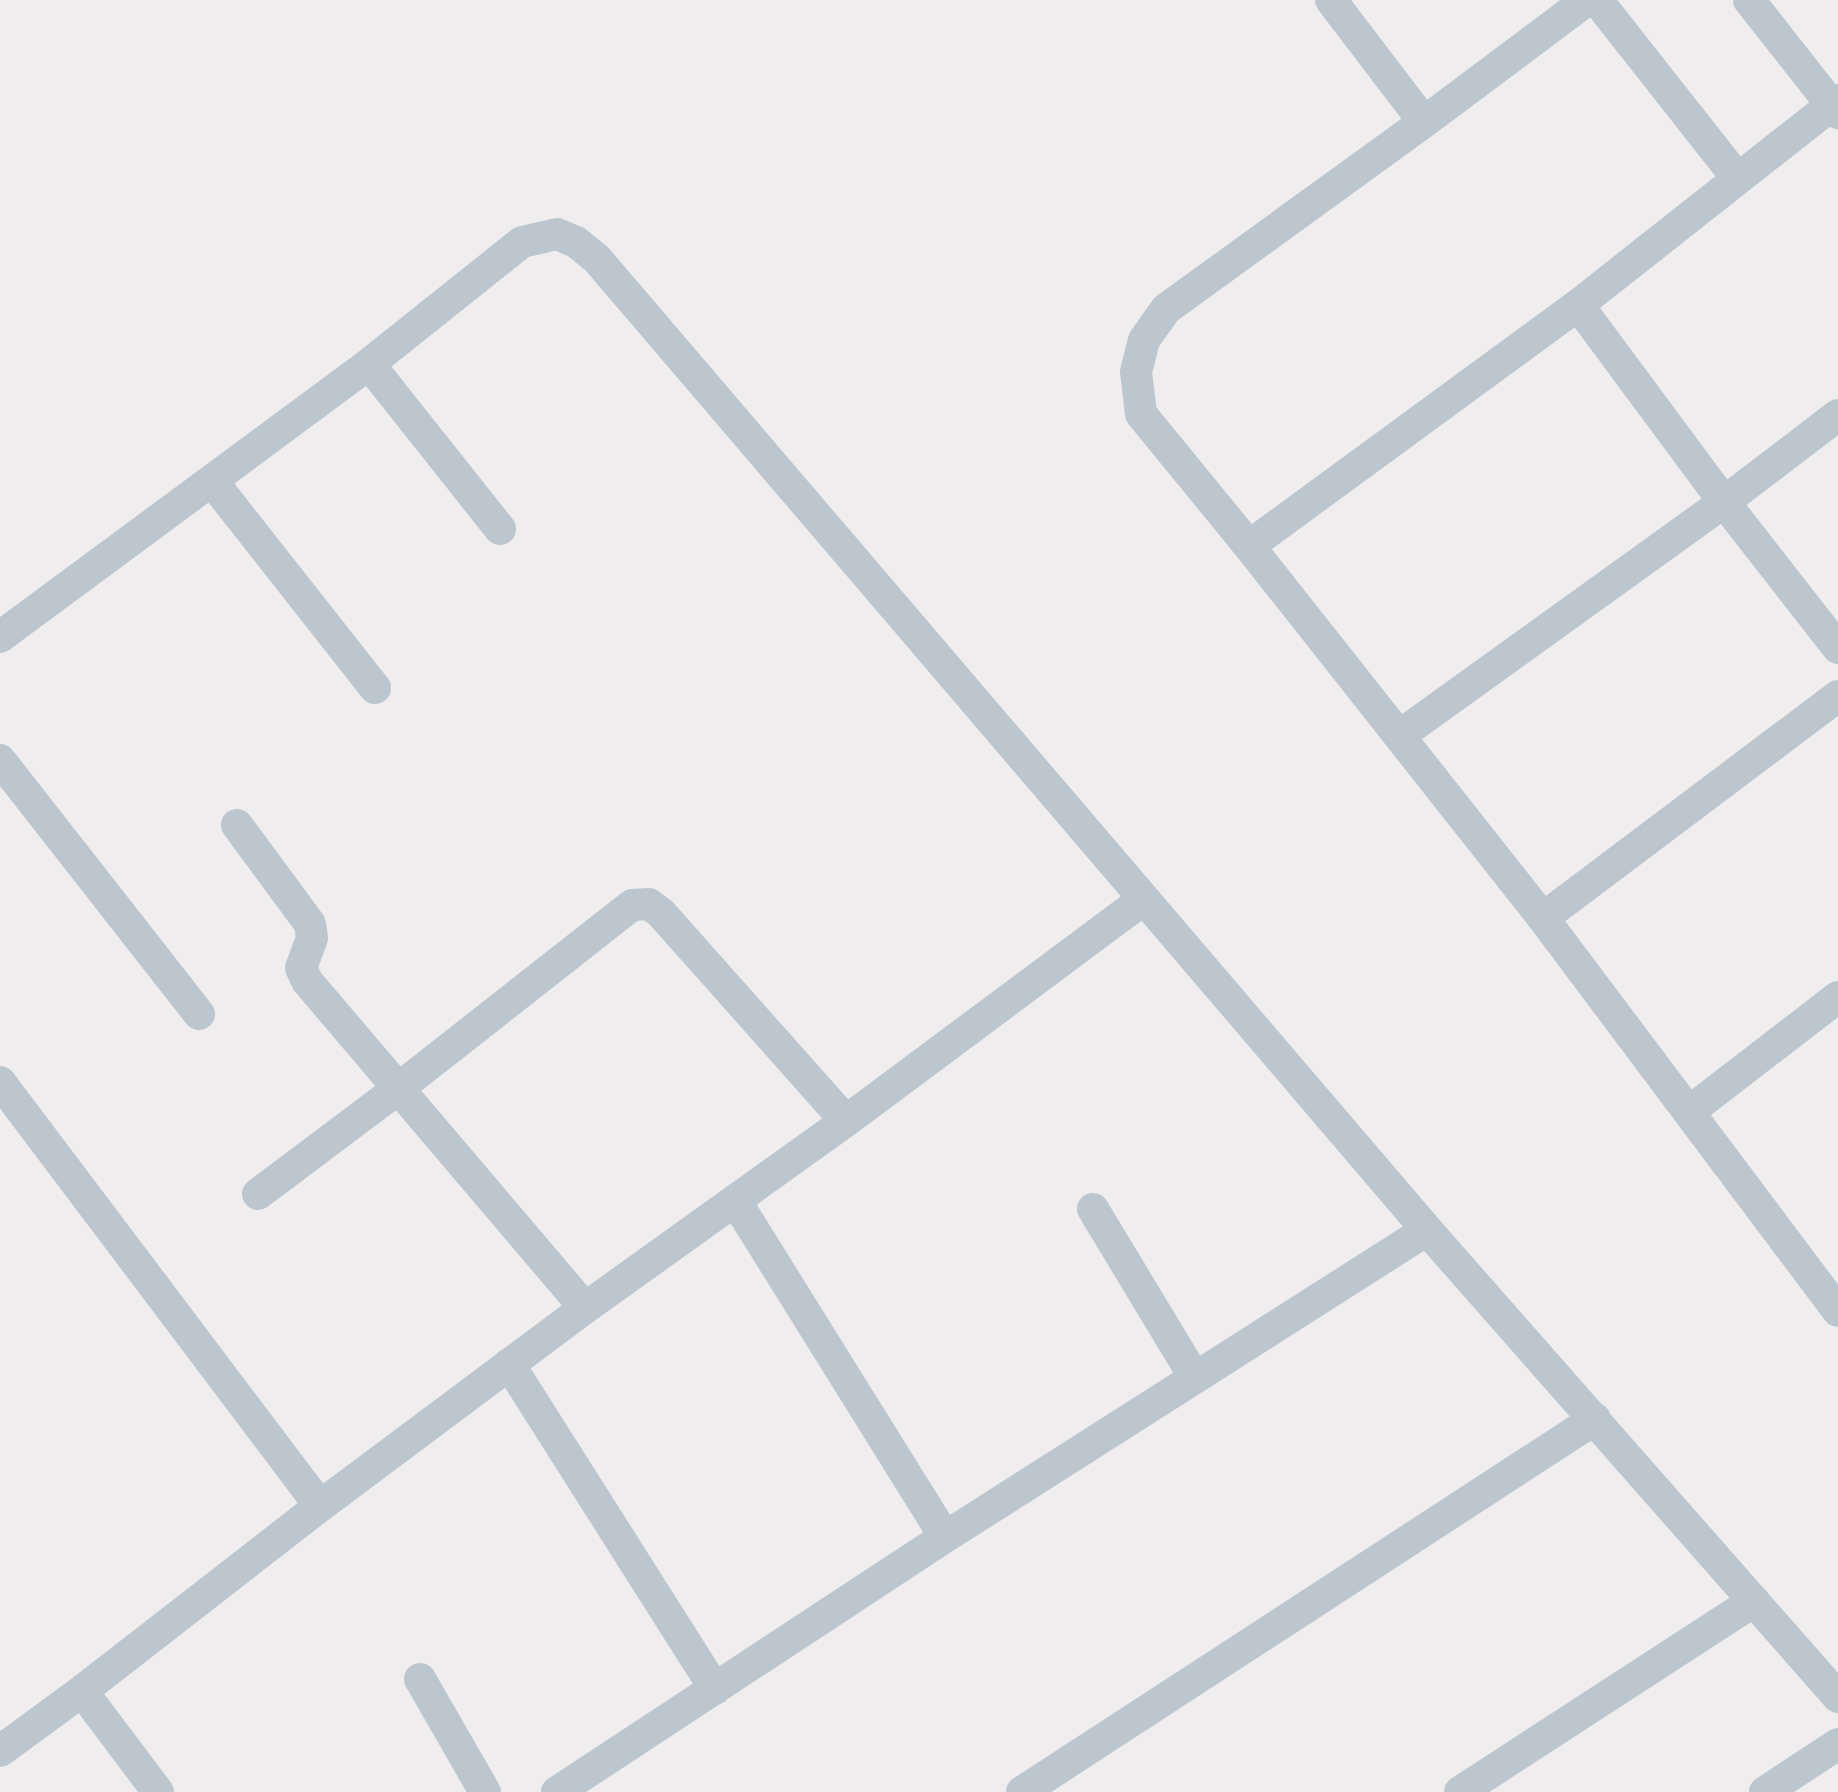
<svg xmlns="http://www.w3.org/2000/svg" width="1838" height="1792" font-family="'IBM Plex Sans',sans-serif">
<rect width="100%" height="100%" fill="#f0edee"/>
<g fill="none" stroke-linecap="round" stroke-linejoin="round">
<path stroke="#bbc6ce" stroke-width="32" d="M1331,0L1424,122
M1587,0L1424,122L1166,309L1144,340L1136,372L1141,414L1249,546L1543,918L1838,1311
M1597,0L1738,179
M1749,0L1838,113
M1578,305L1724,502L1838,648
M369,364L500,529
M212,481L375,688
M1249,546L1578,305L1838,100
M0,637L369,364L522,242L557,234L576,242L597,259L1427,1230L1838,1697
M1399,736L1724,502L1838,415
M0,760L199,1014
M237,825L310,924L312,938L301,968L307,981L585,1308
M1543,918L1838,696
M0,1082L320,1506
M1690,1111L1838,997
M258,1194L399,1088L632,905L649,904L661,913L846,1121
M735,1200L945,1537
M1093,1209L1195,1378
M509,1364L715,1689
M420,1679L485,1792
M82,1691L158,1792
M0,1751L82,1691L320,1506L585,1308L846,1121L1144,899
M557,1792L945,1537L1427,1230
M1022,1792L1595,1419
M1460,1792L1754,1601
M1765,1792L1838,1744"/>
</g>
</svg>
